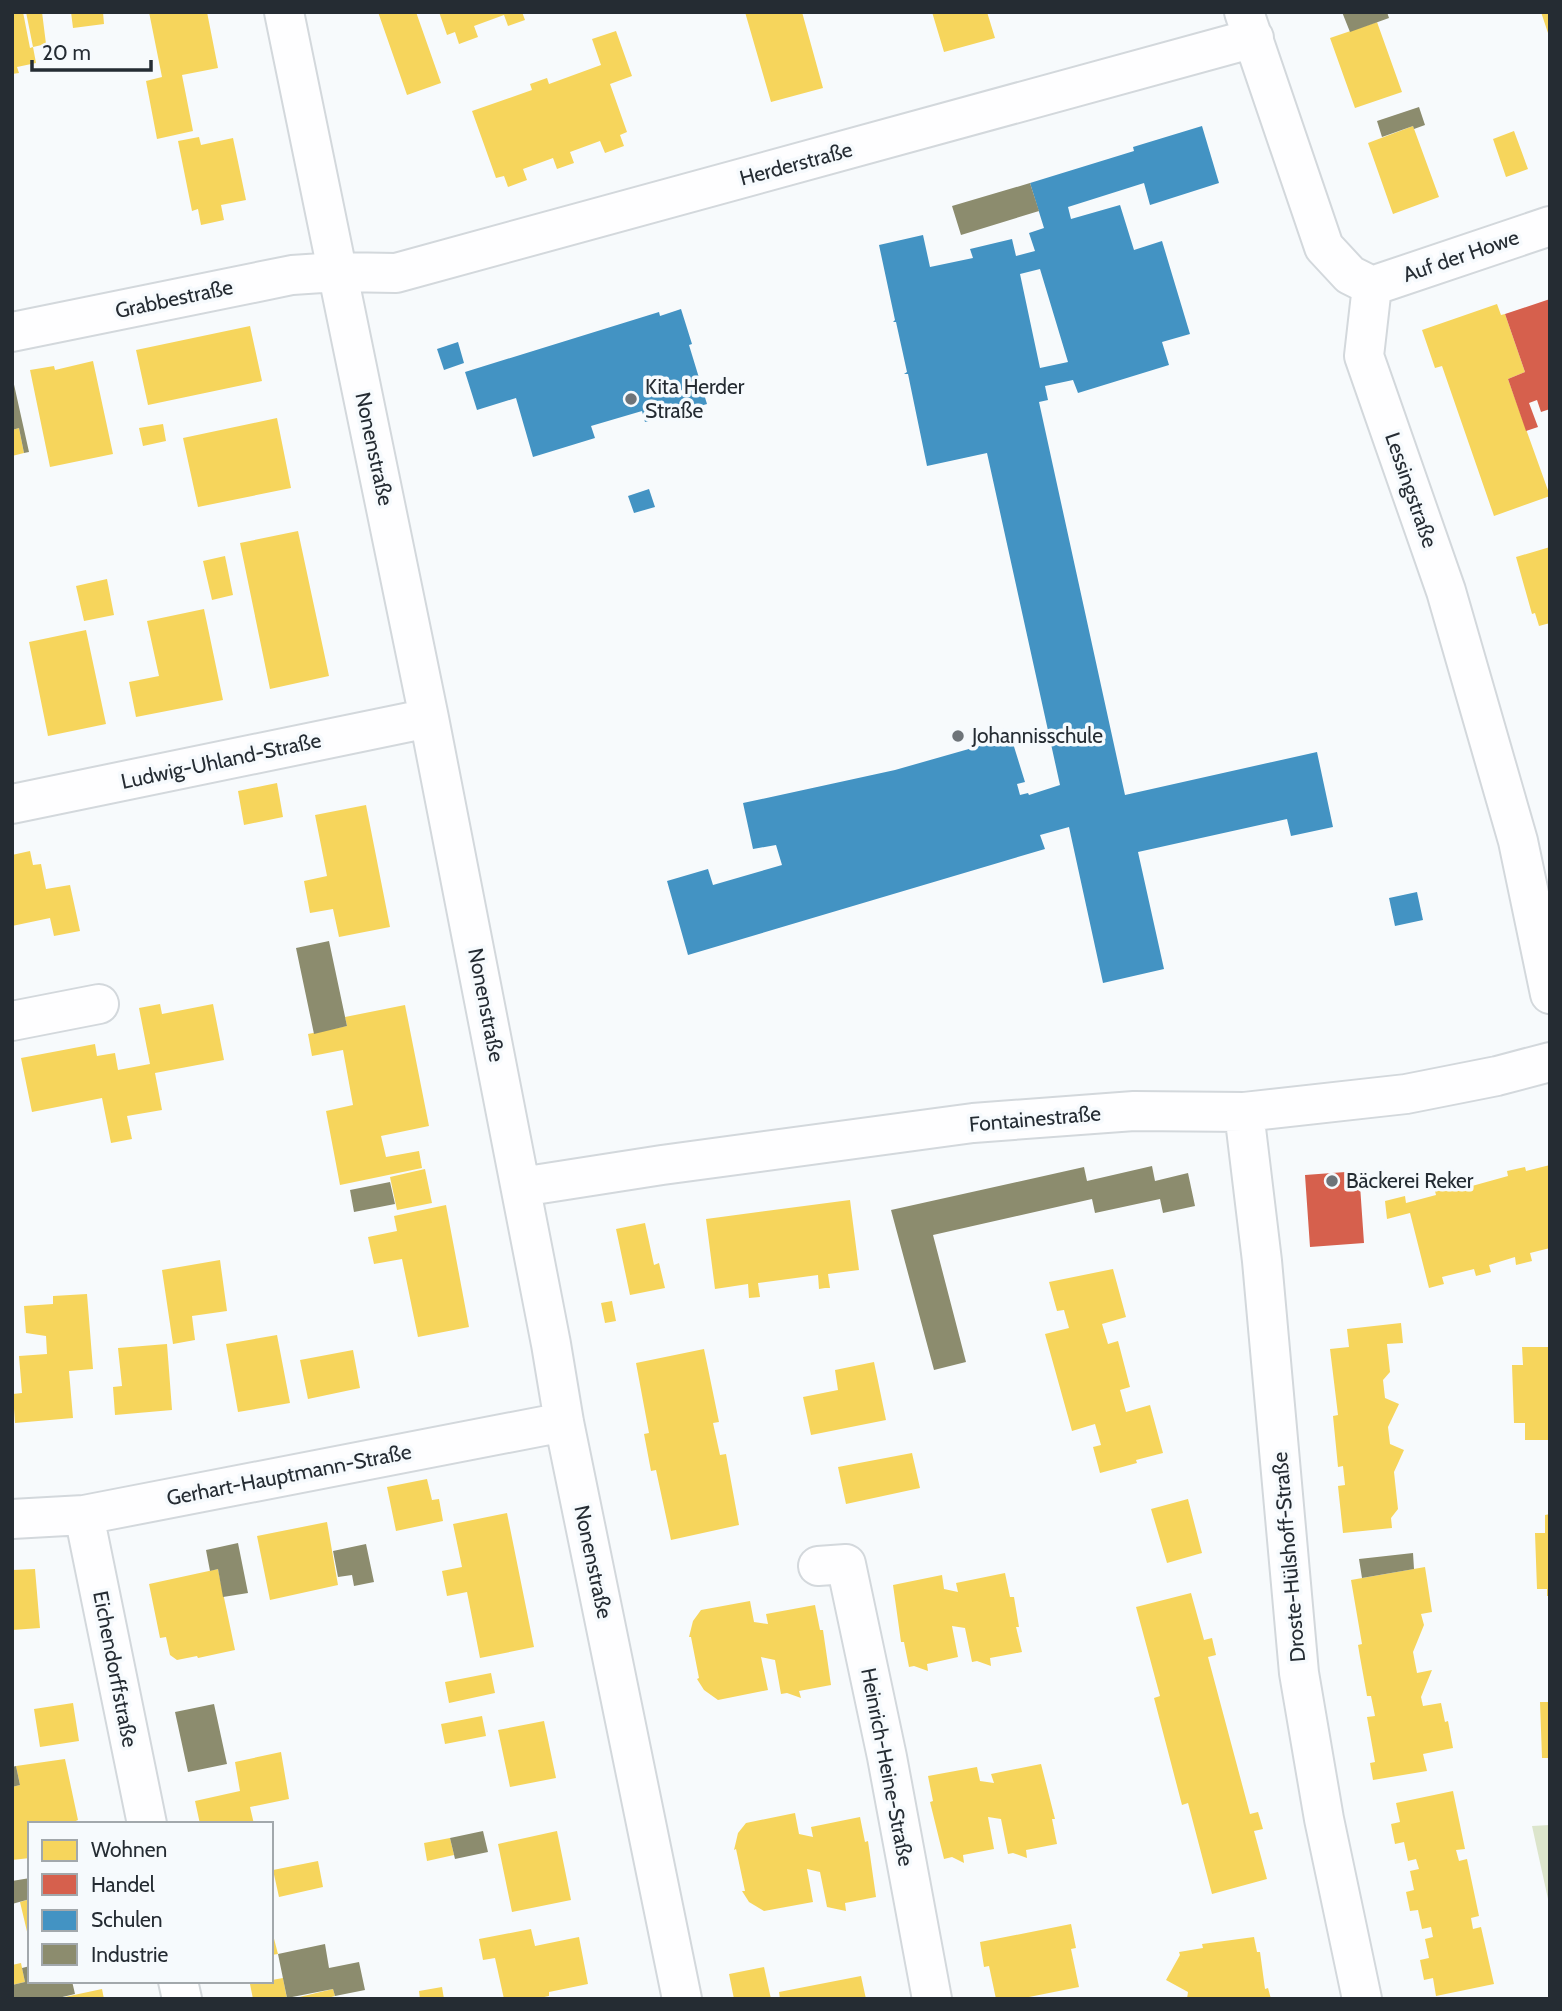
<svg xmlns="http://www.w3.org/2000/svg" width="1562" height="2011" font-family="Cabin,sans-serif">
<rect width="100%" height="100%" fill="#f7fafc"/>
<path fill="#dce5cc" d="M1550,1825V1908L1532,1826Z"/>
<path fill="#f6d55c" d="M12,12H23L30,48L33,47L36,63L17,67L19,73L12,74Z
M26,12H42L46,44L33,47Z
M71,12H103L104,24L73,28Z
M149,12H207L218,68L182,75L193,131L157,139L146,81L162,77Z
M378,12H416L441,83L407,95Z
M439,12H522L525,20L508,26L504,15L474,26L478,37L459,44L455,32L447,35Z
M745,12H802L823,88L771,102Z
M932,12H987L995,38L944,52Z
M1541,12H1550V36H1549Z
M1377,22L1402,92L1355,108L1330,38Z
M616,31L632,76L610,84L627,132L620,135L624,146L605,153L600,141L570,152L574,163L557,169L553,158L523,169L527,180L508,187L504,176L496,178L472,111L532,90L530,84L547,78L549,84L601,65L592,39Z
M1413,126L1439,197L1393,214L1368,143Z
M1514,131L1528,169L1506,177L1493,139Z
M199,137L201,145L233,138L246,200L221,205L224,220L201,225L198,209L192,211L178,141Z
M1497,304L1501,315L1505,314L1525,372L1508,379L1550,496L1494,516L1442,366L1435,368L1422,330Z
M250,326L262,381L148,405L136,350Z
M93,361L113,454L50,467L30,370L54,366L55,370Z
M277,418L291,488L198,507L183,438Z
M163,424L166,441L143,446L139,428Z
M19,428L24,453L12,456V430Z
M298,531L329,676L270,689L240,543Z
M1550,547V623L1539,626L1535,613L1532,614L1516,557Z
M225,556L233,595L212,600L203,561Z
M107,579L114,615L84,621L76,586Z
M204,609L223,700L136,717L129,682L159,676L147,621Z
M86,630L106,724L48,736L29,642Z
M277,783L283,817L244,825L238,791Z
M366,805L390,927L339,937L333,909L310,913L304,881L327,876L315,815Z
M30,851L33,865L41,864L46,889L70,885L80,931L54,936L50,918L12,926V855Z
M160,1004L162,1014L213,1004L224,1060L155,1073L162,1110L127,1116L132,1139L111,1143L102,1098L32,1112L21,1058L95,1044L97,1056L115,1053L118,1070L150,1064L139,1008Z
M405,1005L429,1126L381,1136L386,1157L419,1151L422,1168L340,1185L326,1111L353,1105L343,1050L312,1056L308,1034L347,1026L345,1017Z
M1550,1165V1248L1530,1253L1532,1261L1516,1265L1515,1257L1489,1265L1491,1272L1476,1276L1474,1269L1442,1277L1444,1284L1429,1288L1410,1213L1387,1219L1385,1201L1405,1196L1406,1203L1436,1195L1435,1191L1453,1186L1454,1191L1508,1176L1507,1171L1525,1167L1526,1171Z
M425,1169L432,1203L397,1210L390,1177Z
M850,1200L859,1270L828,1274L830,1288H825L819,1289L818,1275L758,1283L760,1297L749,1298L748,1284L715,1289L706,1219Z
M446,1205L469,1327L418,1337L402,1259L374,1264L368,1237L397,1231L394,1216Z
M645,1223L654,1265L659,1263L665,1288L630,1295L616,1229Z
M220,1260L227,1311L192,1316L195,1340L173,1344L162,1270Z
M1113,1269L1126,1317L1102,1324L1108,1344L1118,1341L1130,1387L1120,1390L1126,1412L1150,1405L1163,1453L1136,1460L1137,1463L1100,1473L1093,1447L1101,1445L1095,1424L1072,1431L1045,1334L1069,1328L1064,1310L1057,1311L1049,1282Z
M87,1294L93,1369L69,1371L73,1418L15,1423L13,1394L22,1393L19,1356L47,1354L46,1336L26,1333L24,1306L53,1304V1296Z
M612,1301L616,1321L605,1323L601,1303Z
M1401,1323L1403,1343L1387,1344L1390,1372L1383,1380L1385,1398L1399,1404L1388,1427L1390,1444L1404,1450L1394,1472L1398,1509L1391,1518L1392,1528L1343,1533L1338,1486L1345,1485L1343,1466L1338,1467L1333,1416L1338,1415L1330,1349L1349,1347L1347,1329Z
M277,1335L290,1403L238,1412L226,1344Z
M167,1344L172,1410L115,1415L113,1387L122,1386L118,1348Z
M1522,1347H1550V1440H1525V1423H1514L1512,1365H1523Z
M704,1349L719,1422L713,1423L720,1455L726,1454L739,1525L671,1540L656,1470L651,1471L644,1434L649,1433L636,1363Z
M353,1350L360,1388L308,1399L300,1360Z
M874,1362L886,1420L811,1435L803,1397L838,1390L835,1370Z
M912,1453L920,1488L846,1504L838,1467Z
M427,1479L432,1500L439,1499L443,1521L396,1531L387,1487Z
M1188,1499L1202,1553L1167,1563L1151,1509Z
M507,1513L534,1647L480,1658L467,1592L447,1596L442,1571L462,1567L453,1524Z
M1550,1514V1596H1547V1589H1537L1535,1533H1545V1515Z
M327,1522L338,1585L270,1600L257,1536Z
M1425,1567L1432,1612L1421,1614L1424,1625L1413,1652L1417,1673L1432,1670L1421,1697L1423,1706L1441,1703L1445,1722L1448,1721L1453,1748L1423,1754L1427,1771L1373,1780L1370,1763L1375,1762L1367,1717L1375,1716L1371,1696H1367L1360,1657L1358,1645L1362,1644L1351,1580Z
M35,1569L40,1628L12,1630V1570Z
M218,1569L235,1650L198,1658L197,1656L177,1660L170,1655L166,1637L160,1638L149,1584Z
M1005,1573L1010,1597H1014L1019,1627H1016L1022,1652L990,1658L991,1666L977,1661L972,1662L965,1628L952,1626L958,1657L927,1664L928,1671L914,1666L909,1667L904,1642H901L893,1585L942,1575L944,1589L958,1592L956,1583Z
M1191,1593L1204,1640L1212,1638L1216,1655L1208,1657L1250,1814L1258,1812L1263,1829L1254,1831L1267,1879L1212,1894L1188,1803L1182,1805L1154,1698L1160,1696L1136,1607Z
M750,1601L754,1622L768,1624L766,1614L815,1605L820,1630H823L831,1685L799,1691L801,1698L787,1693L781,1694L775,1660L761,1657L768,1690L718,1700L704,1690L697,1679L699,1678L691,1637H689L693,1621L701,1610Z
M491,1673L495,1693L449,1703L445,1682Z
M1540,1702H1550V1758H1542Z
M73,1703L79,1741L40,1747L34,1709Z
M482,1716L486,1736L445,1744L441,1724Z
M544,1721L556,1778L510,1787L498,1730Z
M281,1752L289,1799L250,1807L254,1824H200L195,1801L240,1791L235,1762Z
M65,1759L78,1820L69,1824H30V1858L12,1860V1787L20,1785L16,1766Z
M1041,1764L1055,1819H1052L1057,1844L1026,1850L1027,1858L1013,1853L1008,1854L1001,1819L988,1817L994,1849L963,1855L964,1863L952,1857L944,1859L930,1802L933,1801L928,1776L977,1767L980,1781L994,1783L991,1774Z
M1453,1791L1465,1849L1456,1850L1459,1861L1467,1859L1479,1916L1471,1918L1473,1929L1481,1927L1494,1984L1436,1996L1433,1978L1424,1980L1420,1960L1429,1958L1425,1939L1433,1937L1431,1927L1422,1929L1418,1910L1410,1911L1406,1892L1414,1890L1410,1871L1419,1869L1416,1859L1408,1861L1404,1842L1395,1844L1391,1824L1400,1822L1396,1803Z
M795,1813L799,1834L813,1837L811,1827L860,1817L865,1842L868,1841L876,1897L845,1903L846,1911L827,1907L820,1872L807,1869L813,1902L764,1911L749,1902L742,1891H745L736,1849L734,1850L738,1833L746,1823Z
M557,1831L571,1900L512,1912L498,1844Z
M450,1838L454,1855L427,1861L424,1843Z
M318,1861L323,1887L279,1897L273,1870Z
M30,1899V1939L29,1940L20,1902Z
M1071,1924L1076,1948L1071,1949L1079,1987L1019,1999H996L989,1966L984,1967L980,1942Z
M271,1927L278,1954L271,1955Z
M531,1929L535,1946L579,1937L588,1984L549,1992V1996L535,1999H504L495,1958L483,1960L479,1939Z
M1254,1937L1257,1952H1260L1265,1989L1268,1988L1271,1999H1187L1188,1992L1166,1980L1180,1955L1179,1952L1203,1948L1202,1944Z
M21,1963L25,1982L12,1985V1965Z
M764,1967L771,1999H734L729,1974Z
M861,1976L866,1999H780L779,1992Z
M283,1978L287,1999H253L250,1984Z
M442,1987L444,1999H420L419,1991Z
M102,1989L104,1999H60V1998Z
M333,1989L335,1996L324,1999H291Z"/>
<path fill="#d6604d" d="M1550,299V409L1541,412L1537,400L1529,403L1538,427L1526,431L1508,379L1525,372L1505,314Z
M1359,1171L1364,1243L1310,1247L1305,1175Z"/>
<path fill="#4393c3" fill-rule="evenodd" d="M1202,126L1219,183L1150,205L1144,183L1068,207L1071,219L1120,205L1134,250L1162,241L1190,334L1162,342L1169,365L1078,393L1073,380L1045,386L1048,400L1039,402L1125,795L1317,752L1333,827L1291,836L1287,819L1138,852L1164,969L1103,983L1069,827L1040,835L1045,849L688,955L667,881L708,869L713,885L782,865L776,845L753,849L743,803L895,770L1011,737L1025,782L1017,784L1020,795L1028,793L1029,795L1060,785L987,453L927,466L908,374H904L907,372L896,322H893L895,320L879,245L923,235L930,267L973,258L970,249L1012,239L1016,256L1035,251L1029,233L1044,228L1030,183L1134,151L1133,147ZM1040,269L1068,362L1040,368L1020,274Z
M681,309L692,344L689,345L707,404L645,422L642,411L591,426L595,438L533,457L516,398L477,410L465,372L659,312L660,316Z
M458,342L464,363L444,370L437,349Z
M649,489L655,507L634,513L628,496Z
M1417,892L1423,920L1395,926L1389,898Z"/>
<path fill="#8c8c6e" d="M1342,12H1387L1389,18L1350,32Z
M1419,107L1425,125L1414,129L1413,126L1382,137L1377,121Z
M1030,183L1039,211L961,235L952,206Z
M12,380H13L29,452L24,453L19,428L12,430Z
M329,941L347,1026L314,1034L296,948Z
M1152,1166L1155,1181L1188,1173L1195,1206L1163,1213L1160,1199L1095,1213L1092,1199L933,1235L966,1362L934,1370L891,1210L1084,1167L1087,1181Z
M390,1182L395,1204L354,1212L350,1190Z
M238,1543L248,1593L223,1597L218,1569L210,1571L206,1550Z
M366,1544L374,1582L354,1586L352,1575L338,1577L333,1551Z
M1413,1553L1414,1569L1362,1578L1359,1559Z
M214,1704L227,1764L188,1772L175,1712Z
M16,1766L20,1785L12,1787V1767Z
M483,1831L488,1852L455,1859L450,1838Z
M30,1878V1899L12,1904V1881Z
M325,1944L329,1968L359,1962L365,1990L335,1996L333,1989L287,1998L278,1954Z
M30,1966V1981H72L75,1994L54,1999H12V1985L25,1982L22,1968Z"/>
<g fill="none" stroke-linecap="round" stroke-linejoin="round">
<g stroke="#d3d8dc" stroke-width="42">
<path id="minor" d="M284,12L429,718L551,1344L564,1422L682,1999
M1244,12L1324,247L1350,275L1372,286
M1372,286L1364,356L1446,591L1518,841L1550,994
M1372,286L1550,226
M12,332L292,275L337,272L396,273L1254,38
M12,804L429,718
M12,1021L99,1004
M1244,1112L1262,1261L1299,1673L1324,1819L1362,1999
M521,1187L662,1165L973,1123L1134,1111L1244,1112L1406,1094L1497,1076L1550,1062
M84,1515L147,1824
M12,1519L84,1515L564,1422
M818,1566L846,1564L887,1757L932,1999
M178,1981L182,1999"/>
</g>
<use href="#minor" stroke="#fefeff" stroke-width="38"/>
</g>
<g fill="#6e7479" stroke="#f6fafd" stroke-width="2.5">
<circle cx="631" cy="399" r="7"/>
<circle cx="958" cy="736" r="7"/>
<circle cx="1332" cy="1181" r="7"/>
</g>
<g text-anchor="middle" stroke-width="7" stroke-linejoin="round" paint-order="stroke">
<g font-size="21" fill="#252c33" stroke="#f6fafd">
<text transform="translate(796 164) rotate(-15)" y="7">Herderstraße</text>
<text transform="translate(1461 256) rotate(-19)" y="7">Auf der Howe</text>
<text transform="translate(174 299) rotate(-12)" y="7">Grabbestraße</text>
<text transform="translate(374 449) rotate(78)" y="7">Nonenstraße</text>
<text transform="translate(1411 490) rotate(71)" y="7">Lessingstraße</text>
<text transform="translate(221 761) rotate(-12)" y="7">Ludwig-Uhland-Straße</text>
<text transform="translate(486 1005) rotate(79)" y="7">Nonenstraße</text>
<text transform="translate(1035 1119) rotate(-5)" y="7">Fontainestraße</text>
<text transform="translate(289 1475) rotate(-11)" y="7">Gerhart-Hauptmann-Straße</text>
<text transform="translate(1289 1557) rotate(-95)" y="7">Droste-Hülshoff-Straße</text>
<text transform="translate(593 1562) rotate(78)" y="7">Nonenstraße</text>
<text transform="translate(115 1669) rotate(79)" y="7">Eichendorffstraße</text>
<text transform="translate(887 1767) rotate(79)" y="7">Heinrich-Heine-Straße</text>
</g>
<g font-size="21" fill="#252c33" stroke="#f6fafd" text-anchor="start">
<text x="645" y="394">Kita Herder<tspan x="645" dy="24">Straße</tspan></text>
<text x="972" y="743">Johannisschule</text>
<text x="1346" y="1188">Bäckerei Reker</text>
</g>
</g>
<rect width="1562" height="2011" fill="none" stroke="#252c33" stroke-width="28"/>
<rect x="28" y="1822" width="245" height="161" fill="#f6fafd" stroke="#a2a8ac" stroke-width="2"/>
<rect x="42" y="1840" width="35" height="21" fill="#f6d55c" stroke="#a2a8ac" stroke-width="2"/>
<text x="91" y="1857" font-size="21" fill="#252c33">Wohnen</text>
<rect x="42" y="1874" width="35" height="21" fill="#d6604d" stroke="#a2a8ac" stroke-width="2"/>
<text x="91" y="1892" font-size="21" fill="#252c33">Handel</text>
<rect x="42" y="1910" width="35" height="21" fill="#4393c3" stroke="#a2a8ac" stroke-width="2"/>
<text x="91" y="1927" font-size="21" fill="#252c33">Schulen</text>
<rect x="42" y="1944" width="35" height="21" fill="#8c8c6e" stroke="#a2a8ac" stroke-width="2"/>
<text x="91" y="1962" font-size="21" fill="#252c33">Industrie</text>
<path d="M32 60v10h119v-10" fill="none" stroke="#252c33" stroke-width="3.5"/>
<text x="42" y="60" font-size="21" fill="#252c33" stroke="#f6fafd" stroke-width="5" paint-order="stroke">20 m</text>
</svg>
